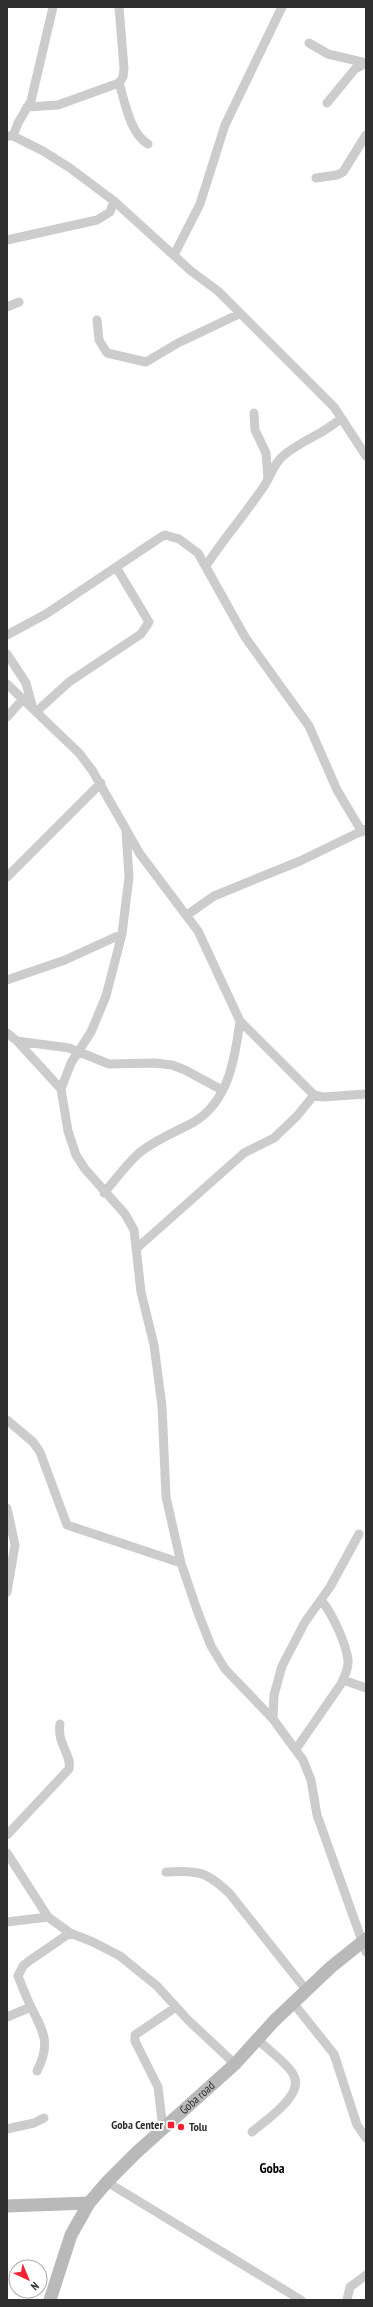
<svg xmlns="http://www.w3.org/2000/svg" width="373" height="2307" font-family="'PT Sans Narrow',sans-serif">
<rect width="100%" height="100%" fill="#fff"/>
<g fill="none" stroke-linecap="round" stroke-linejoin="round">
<path stroke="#ccc" stroke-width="9" d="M309,43L328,54L366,63
M119,83C125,102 130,134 148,144
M327,103L355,69L366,63
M27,107L58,105L119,83L123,77L124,68L119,7
M7,136H13L43,151L70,168L114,201L191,271L218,291L334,407L366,456
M13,136L18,123L31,101L53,7
M316,178L337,175L343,172L366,135
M7,240L97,220L110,212L114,201
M174,255L200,204L225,125L282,7
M7,307L19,302
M97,320L99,340L107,353L146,362L178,343L239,314
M254,413L255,430L266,453L268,479
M206,566C223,539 244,516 262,489C270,479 273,464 283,456C301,440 325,434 341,418
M7,635L46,614L161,537L165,535L179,539L198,553L245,637L309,726L337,790L362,832
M7,654L26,683L33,709
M7,684L79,753L92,770L140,854L198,931L240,1021L314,1095L323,1097L366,1094
M36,712L69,682L141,634L149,622L116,567
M7,717L23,699
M126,831L129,877L122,934L106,996L91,1032L71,1063L61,1089L68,1131L76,1155L85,1169L125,1214L134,1230L141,1292L154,1345L162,1406L166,1497L181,1563L197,1610L211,1646L225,1669L273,1719L303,1760L311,1780L317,1815L366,1952
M7,877L101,783
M187,915L214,896L300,861L366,829
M7,980L65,960L122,934
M7,1033L17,1041L61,1089
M17,1041L69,1048L109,1064L155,1063L172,1065L185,1070L222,1090
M104,1193C115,1180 126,1165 138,1154C154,1140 176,1132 194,1122C229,1101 235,1058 240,1021
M137,1248L244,1153L274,1138L297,1116L314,1095
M7,1420L33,1442L40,1452L67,1525L181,1563
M7,1508L15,1545L7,1592
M343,1680L366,1688
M273,1719L274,1695L282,1666L305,1622L330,1587L359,1534
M296,1749L341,1684C344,1677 349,1669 348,1660C346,1643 332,1613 321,1600
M7,1835L69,1769C72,1754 57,1745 60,1724
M7,1853L48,1917L70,1933L93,1942L120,1956L157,1986L188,2020L235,2064
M166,1872C199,1871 205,1870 230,1894L307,1991
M7,1922L48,1917
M294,2004L334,2054L357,2125L366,2138
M7,2017L31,2007
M37,2071C51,2043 44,2033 31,2007C26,1997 22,1986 18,1976L23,1966L29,1961L70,1933
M7,2129L34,2123L44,2118
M163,2129L158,2087L135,2041V2035L176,2007
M252,2132C266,2120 306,2094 293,2074C287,2063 267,2049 257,2039
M107,2182L301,2300
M347,2300L350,2287L366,2275"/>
<g stroke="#b9b9b9" stroke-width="13">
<path d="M7,2206L89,2203"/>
<path id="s1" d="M50,2300L71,2235L89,2203L107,2182L137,2152L235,2064L274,2021L331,1967L366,1939"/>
</g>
</g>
<g fill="#f52233" stroke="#fff" stroke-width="1.5">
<rect x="167" y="2121" width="8" height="8" rx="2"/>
<circle cx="181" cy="2127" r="4"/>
</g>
<g text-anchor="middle" stroke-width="4" stroke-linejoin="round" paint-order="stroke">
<g font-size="12" fill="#2f2f2f" stroke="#fff">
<text dy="4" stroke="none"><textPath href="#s1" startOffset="256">Goba road</textPath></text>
</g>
<g font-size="12" font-weight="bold" fill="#2f2f2f" stroke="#fff" text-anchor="end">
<text x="163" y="2129">Goba Center</text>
<text x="189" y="2131" text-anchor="start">Tolu</text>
</g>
<g font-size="14" font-weight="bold" fill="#000" stroke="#fff">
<text x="272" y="2173">Goba</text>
</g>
</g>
<rect width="373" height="2307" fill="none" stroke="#2f2f2f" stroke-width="16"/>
<g transform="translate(28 2279) rotate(136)"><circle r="19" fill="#ffffff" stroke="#acacac"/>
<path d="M0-3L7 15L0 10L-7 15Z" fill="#f52233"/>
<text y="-6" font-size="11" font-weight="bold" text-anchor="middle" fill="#2f2f2f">N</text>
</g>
</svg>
